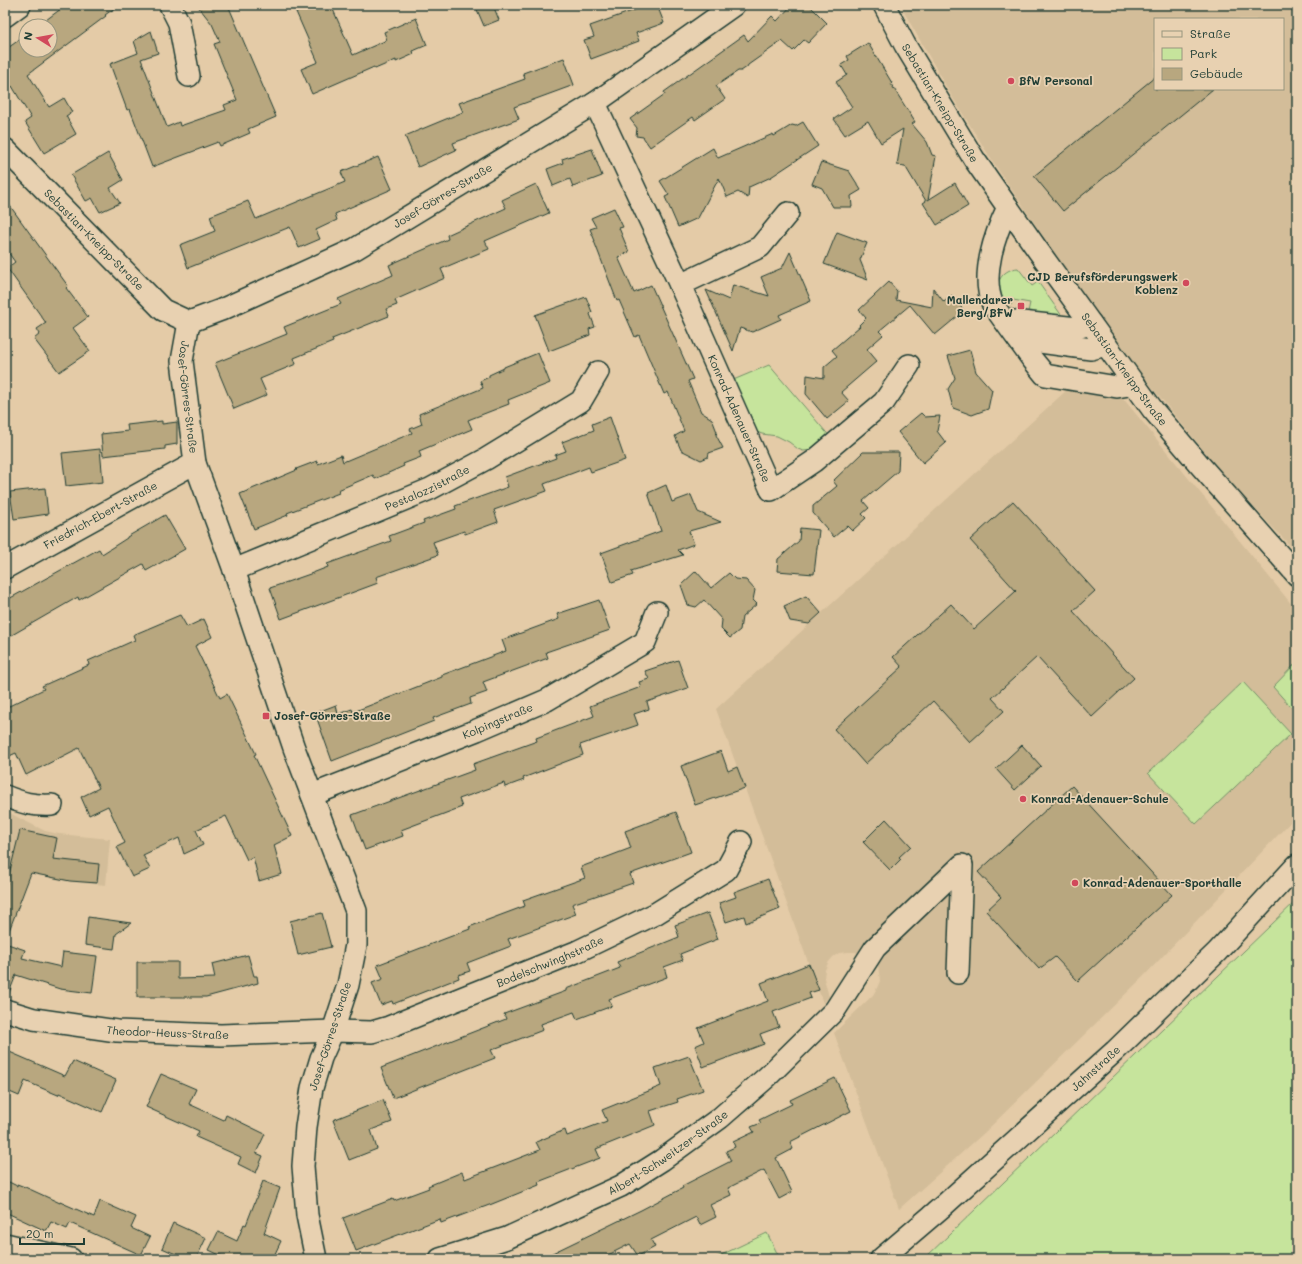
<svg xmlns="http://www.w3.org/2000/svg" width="1302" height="1264" font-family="Mali,sans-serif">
<rect width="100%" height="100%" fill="#e4cba7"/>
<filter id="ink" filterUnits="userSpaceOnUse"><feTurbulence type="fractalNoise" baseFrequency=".025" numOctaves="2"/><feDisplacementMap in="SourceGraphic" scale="8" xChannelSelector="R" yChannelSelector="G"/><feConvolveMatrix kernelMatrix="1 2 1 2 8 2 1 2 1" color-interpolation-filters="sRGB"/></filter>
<g filter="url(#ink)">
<path fill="#d3bd99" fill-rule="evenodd" d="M900,5H1297V553L1228,480L1155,391L1124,351L1062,264L993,162L951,95ZM1155,19H1283V89H1155Z
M1068,389L1122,397L1297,611V815L1144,976L984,1133L899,1209L834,1033L873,995L877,988L880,981L878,965L866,952L863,955L855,952H848L839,953L833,957L828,963L825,970L824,978L829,997L823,1003L716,709Z
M5,810L15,816L45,831L59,834L110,839L106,885L64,881L5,867Z"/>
<path fill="#c6e49c" stroke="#729068" d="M1018,268L1032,286L1038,282L1062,316L1028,312L1030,303L1013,300L1011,305L1007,304C1005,301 1002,298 1000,294C994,280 1005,269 1018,268Z
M769,365L831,438L815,450L803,451L798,449L789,442L777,436L762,434L757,432L754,430L731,381Z
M1297,662V714L1273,687Z
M1243,682L1291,734L1196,824L1148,773Z
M1297,900V1259H924Z
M767,1233L780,1259H713Z"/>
<path fill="#b8a77f" stroke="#1f3d34" d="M66,5H119L105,15L106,16L28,74L49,107L64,98L72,112L66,116L76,134L44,153L25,122L31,118L12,86L5,91V50L26,35V50H50V26H38Z
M197,5H228L276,117L248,129L250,133L220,146L218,142L152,167L130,109L127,110L110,64L138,53L134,41L151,31L158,53L141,59L167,127L179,122L180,126L226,110L224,105L237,100L214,44L220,42L212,24Z
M293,5H331L353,55L387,40L384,32L416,18L427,45L413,51L414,54L396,62V60L375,69L374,67L312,94L301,69L318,62Z
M475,5H493L499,20L484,26Z
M649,5H657L664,23L636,33L639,41L591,59L584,40L594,37L590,26Z
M792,5H809L827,23L808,43L804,40L793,51L782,41L748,65L747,67L741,71H738L716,86L725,99L695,120L693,117L650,147L643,137L636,136L637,128L630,119L665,94L664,92L744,35L748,41L772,16L777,21Z
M868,43L892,83L891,84L915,122L912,124L927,142L932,155L936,156L928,200L955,183L968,206L937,225L923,203L926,201L905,166L897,165L903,129L881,143L868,121L845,135L834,119L852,107L836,82L847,75L841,65L849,60L847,56Z
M564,58L574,85L514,107L519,119L453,143L456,150L418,167L405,136L463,112L459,103L525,79L523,73Z
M1155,77V89H1213L1063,211L1034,176Z
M803,122L818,146L771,177L749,187L748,198L738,192L727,197L719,178L698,218L678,227L665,197L669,195L660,181L713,148L718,158L773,134L774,136L792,125L796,126Z
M592,149L602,176L573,187L570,179L553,186L547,169L563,163L562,159Z
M108,153L123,180L110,188L120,203L100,212L92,198L86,201L71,175Z
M378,157L392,189L335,214L337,220L316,230L320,239L299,248L290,227L188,268L180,245L215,231L210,216L248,201L256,219L345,182L341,172Z
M821,162L849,171L861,190L851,196L852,207H833L822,188L812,184Z
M536,184L549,213L485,241L489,249L441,269L445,278L395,300L397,305L386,309L389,316L332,339L333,342L294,358L296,364L260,379L267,395L234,409L215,363L287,334L284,327L341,304L338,299L393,275L389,265L448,239L447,235L506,208L502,200Z
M5,199L68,286L66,288L88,317L73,328L90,351L59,372L34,339L40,334L37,329L46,323L7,268L15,262L5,248Z
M614,208L623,227L619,228L629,252L618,257L634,293L651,285L693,379L688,381L701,412L712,419L717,432L716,435L723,448L709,453L708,457L701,460L681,450L675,436L684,431L668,392L664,394L639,335L635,337L619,300L617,301L594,241H595L590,229L596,227L591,218Z
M837,232L867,243L860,260L868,280L824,264Z
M790,252L811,301L779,315L781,319L752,332L740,328L733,351L706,290L729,300L733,285L769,296L761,277L782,268Z
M889,282L897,291L896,300L932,307L933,288L944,302L952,295L964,311L935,335L910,305L879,331L883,335L867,349L877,361L841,392L849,401L827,419L806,394L807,375L824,378V367L837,356L832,350L860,326L859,325L866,318L859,310Z
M586,297L592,312L590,314L595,327L589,329L590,335L549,351L535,315Z
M970,350L976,372L992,390L988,409L972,415L953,408L948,389L955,378L948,356Z
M538,353L550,383L508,400L509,404L468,420L472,429L419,451L421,457L403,464L404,466L375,479L373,475L338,490L339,493L287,513L288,515L254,529L240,494L297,470L296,469L317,461L318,464L341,455L343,462L412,433L410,429L422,424L419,414L483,388L480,381L489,377V375L504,368V367Z
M921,413L925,417L940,416L937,431L946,443L923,463L898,432Z
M610,417L625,460L591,472L589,467L544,484L547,491L494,510L498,522L465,534L464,531L433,542L438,555L376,577L378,583L281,619L270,588L310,574L328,567L327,564L391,541L389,536L424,523L423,521L456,509L455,506L508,487L505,477L556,458L555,455L566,451L562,442L594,430L592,424Z
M162,421V424L177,422V444L165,446V449L103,456L101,434L128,431L127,425Z
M100,449L103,482L66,486L62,453Z
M863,452H899L898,471L863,501L869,508L862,514L866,518L852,531L847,526L834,537L813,513V506L837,486L833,481Z
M666,485L672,502L691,495L698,512L721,522L689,531L694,544L678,550L683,555L631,571L633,575L612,582L601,553L661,531L648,493Z
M45,488L48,514L14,519L10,492Z
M1013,501L1095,591L1073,611L1134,678L1092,717L1037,657L992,698L1004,711L970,742L933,701L865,764L834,729L902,667L893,657L951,604L974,629L1016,591L970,540Z
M165,515L185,549L146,571L143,564L79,600L78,597L5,639V601L99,549L102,554L127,538V537Z
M800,528L819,530L814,574L777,571L778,559L799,541Z
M696,571L711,588L729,573L735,579L746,580L755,590L753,600L757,604L742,617L740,630L730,638L721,629L722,620L704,600L696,607L688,605L681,585Z
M806,596L821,613L809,624L790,621L784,606Z
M599,600L610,630L546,652L548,658L483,682L487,692L470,698L471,704L433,718L434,721L332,761L315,713L336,705L338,714L352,709L353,712L442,677V675L506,651L502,640L559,619L557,614Z
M180,615L187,627L204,619L212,637L195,646L220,698L227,694L256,754L254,755L292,836L274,845L282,874L259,881L253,857L247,860L226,816L196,830L203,845L184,854L179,838L143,855L150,869L132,877L117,847L125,843L108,806L89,815L81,797L99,788L79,748L26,775L16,753L5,758V708L44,689L42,686L89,665L88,661L135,640L133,635Z
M678,660L688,688L647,702L649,709L634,714L638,725L580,745L583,755L523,778L524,780L505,787L504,783L459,799L462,807L401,830L403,836L365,850L352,815L475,770L473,764L537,741L536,738L594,716L590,706L641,687L639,682L649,679L645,671Z
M1022,745L1041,766L1015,790L996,769Z
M721,751L728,771L737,767L745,788L695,805L681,766Z
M1072,786L1172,895L1078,981L1055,957L1039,969L986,911L1001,897L978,872Z
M676,812L691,852L630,874L633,883L572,904L576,914L508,939L511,946L467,963L470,971L458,975L459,978L393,1004L392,1001L381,1005L372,983L383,979L377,965L470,929L469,927L525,906L523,900L585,878L581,867L631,848L625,831Z
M886,819L911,846L899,857L901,859L890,870L863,842Z
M20,830L57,838L53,859L99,864L97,883L70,881L31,873L7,936H5V891Z
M768,879L780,909L746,923L744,916L726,922L719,903L736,897L734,892Z
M322,913L331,947L298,955L290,921Z
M708,913L718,939L680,954L683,960L664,967L667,977L609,999L612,1006L577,1019L574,1012L541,1024L543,1030L491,1050L495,1058L393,1098L381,1068L506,1019L504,1014L566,991V989L620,968L617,962L679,937L675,925Z
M88,917L131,923L116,934L114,949L85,945Z
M5,943L25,950L22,958L61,967L63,952L97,956L92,993L60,989L16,975L7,998H5Z
M248,955L254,976H257L258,983L206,997H137V962H178V979L215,978L212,964Z
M809,964L819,990L809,993L811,998L773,1012L779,1027L760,1034L764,1044L703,1067L695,1046L704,1042L698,1028L768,1001L761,983Z
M5,1050L65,1076L73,1061L116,1080L102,1112L59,1093L58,1095L25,1081L19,1096L5,1090Z
M689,1056L703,1090L677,1099L678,1102L650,1111L655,1125L596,1149L600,1158L538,1182L539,1185L492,1204L441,1223L440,1219L356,1251L343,1218L393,1199L394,1201L429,1188L428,1186L462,1172L465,1179L540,1150L536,1142L565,1130L567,1136L607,1121L602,1110L661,1086L655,1068Z
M161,1074L196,1089L189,1104L224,1120L226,1115L265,1134L256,1153L263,1156L256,1173L238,1164L241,1157L196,1137L199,1131L146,1107Z
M835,1078L851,1111L790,1142L793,1149L776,1158L792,1192L779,1199L764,1170L728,1188L731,1195L710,1205L716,1217L700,1225L696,1217L651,1240L655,1247L638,1256L630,1244L600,1259H540L641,1210L683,1188L682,1186L731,1161L726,1151L735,1147L733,1142L754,1132L751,1127L761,1123L759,1120L792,1104L790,1100Z
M383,1100L392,1122L371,1130L377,1149L349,1160L333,1120Z
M5,1180L17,1186V1184L25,1187L60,1203V1202L94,1217L100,1201L136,1217L131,1228L150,1237L141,1255L70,1223L67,1229L51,1222L46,1231L5,1212Z
M263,1181L280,1188L264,1233L281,1241L273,1258L276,1259H228L209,1250L218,1232L237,1241L244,1224L246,1225Z
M173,1223L206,1238L196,1259H187L162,1248Z"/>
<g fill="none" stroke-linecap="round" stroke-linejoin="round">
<g stroke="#1f3d34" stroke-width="24">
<g id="minor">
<path d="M170,5L179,23L189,76"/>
<path id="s1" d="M884,5L905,45L974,159L1037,249L1122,367L1153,410L1199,464L1297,575"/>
<path d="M5,16L20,5"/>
<path id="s2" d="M595,103L680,285L771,490L814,461L884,402L909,365"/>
<path id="s3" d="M5,149L163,310L189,322"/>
<path d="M1008,207C995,234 980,276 993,305L1032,359L1045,375L1117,387L1135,384"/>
<path d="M680,285L760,247L788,213"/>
<path d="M1004,320L1077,328L1091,324"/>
<path id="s4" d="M189,322L182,361L195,463L234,570L294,748L356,911V945L348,985L333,1031L321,1058L312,1088L306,1127L303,1166L307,1215L316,1259"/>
<path id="s5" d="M189,322L221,310L355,249L595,103L734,5"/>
<path d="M1018,339L1091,349L1106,345"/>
<path id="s6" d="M5,568L195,463"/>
<path id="s7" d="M234,570L430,489L486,459L581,401L598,372"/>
<path id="s8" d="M312,795L477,730L547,700L645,642L657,612"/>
<path d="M5,796C22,803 33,806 52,805"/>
<path id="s9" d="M5,1010L34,1019L117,1031L221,1035L333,1031L372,1032L389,1027L576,952L655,914L726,870L741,842"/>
<path d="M5,1244L71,1259"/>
<path id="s10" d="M440,1259L507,1238L621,1186L662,1160L720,1118L767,1077L835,1010L875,948L962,865L958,973"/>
<path id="s11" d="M881,1259L942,1207L1115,1051L1217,952L1297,865"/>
</g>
</g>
<use href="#minor" stroke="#e8d1b1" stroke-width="21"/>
</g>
</g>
<g fill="#d1495b" stroke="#e8d1b1" stroke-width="1.5">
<circle cx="1011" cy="81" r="4"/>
<circle cx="1186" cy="283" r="4"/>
<rect x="1017" y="302" width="8" height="8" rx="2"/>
<rect x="262" y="712" width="8" height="8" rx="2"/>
<circle cx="1023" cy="799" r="4"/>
<circle cx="1075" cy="883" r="4"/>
</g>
<g text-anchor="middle" stroke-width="3.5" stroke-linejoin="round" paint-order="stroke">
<g font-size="11" font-weight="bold" fill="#1f3d34" stroke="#e8d1b1" text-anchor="start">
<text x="1019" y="85">BfW Personal</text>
<text x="1178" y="281" text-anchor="end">CJD Berufsförderungswerk<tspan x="1178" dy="13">Koblenz</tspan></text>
<text x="1013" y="304" text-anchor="end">Mallendarer<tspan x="1013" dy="13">Berg/BFW</tspan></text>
<text x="274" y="720">Josef-Görres-Straße</text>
<text x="1031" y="803">Konrad-Adenauer-Schule</text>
<text x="1083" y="887">Konrad-Adenauer-Sporthalle</text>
</g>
<g font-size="11" fill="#1f3d34" stroke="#e8d1b1">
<text dy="4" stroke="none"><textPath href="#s1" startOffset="113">Sebastian-Kneipp-Straße</textPath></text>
<text dy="4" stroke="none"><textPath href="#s5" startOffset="284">Josef-Görres-Straße</textPath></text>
<text dy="4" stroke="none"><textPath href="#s3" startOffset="127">Sebastian-Kneipp-Straße</textPath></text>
<text dy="4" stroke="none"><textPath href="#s1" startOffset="437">Sebastian-Kneipp-Straße</textPath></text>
<text dy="4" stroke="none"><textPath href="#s4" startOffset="76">Josef-Görres-Straße</textPath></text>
<text dy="4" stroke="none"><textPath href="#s2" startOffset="347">Konrad-Adenauer-Straße</textPath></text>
<text dy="4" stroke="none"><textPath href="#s7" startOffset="210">Pestalozzistraße</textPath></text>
<text dy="4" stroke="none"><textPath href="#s6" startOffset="109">Friedrich-Ebert-Straße</textPath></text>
<text dy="4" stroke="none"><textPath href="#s8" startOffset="200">Kolpingstraße</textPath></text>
<text dy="4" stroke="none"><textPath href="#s9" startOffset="561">Bodelschwinghstraße</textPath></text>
<text dy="4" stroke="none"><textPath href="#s9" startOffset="165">Theodor-Heuss-Straße</textPath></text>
<text transform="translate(330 1036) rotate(-72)" y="4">Josef-Görres-Straße</text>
<text dy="4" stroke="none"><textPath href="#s11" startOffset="287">Jahnstraße</textPath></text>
<text dy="4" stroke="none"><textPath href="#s10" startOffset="253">Albert-Schweitzer-Straße</textPath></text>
</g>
</g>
<rect width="1302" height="1264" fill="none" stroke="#e8d1b1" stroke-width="20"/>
<rect x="10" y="10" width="1282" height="1244" fill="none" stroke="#1f3d34" stroke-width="1.5" filter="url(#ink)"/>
<rect x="1154" y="18" width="130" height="72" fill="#e8d1b1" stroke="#98967f"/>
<rect x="1162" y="31" width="20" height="6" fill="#e8d1b1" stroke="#98967f"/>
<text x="1190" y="38" font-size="12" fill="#1f3d34">Straße</text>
<rect x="1162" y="48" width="20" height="12" fill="#c6e49c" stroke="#98967f"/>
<text x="1190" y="58" font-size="12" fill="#1f3d34">Park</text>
<rect x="1162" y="68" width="20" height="12" fill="#b8a77f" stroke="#98967f"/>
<text x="1190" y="78" font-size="12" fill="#1f3d34">Gebäude</text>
<g transform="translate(38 38) rotate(281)"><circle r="19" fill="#e8d1b1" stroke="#98967f"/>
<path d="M0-3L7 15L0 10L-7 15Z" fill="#d1495b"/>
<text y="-6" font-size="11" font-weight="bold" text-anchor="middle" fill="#1f3d34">N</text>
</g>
<path d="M20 1238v6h64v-6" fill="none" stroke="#1f3d34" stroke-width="2"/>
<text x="26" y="1238" font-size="12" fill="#1f3d34" stroke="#e8d1b1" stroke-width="3" paint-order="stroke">20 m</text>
</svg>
